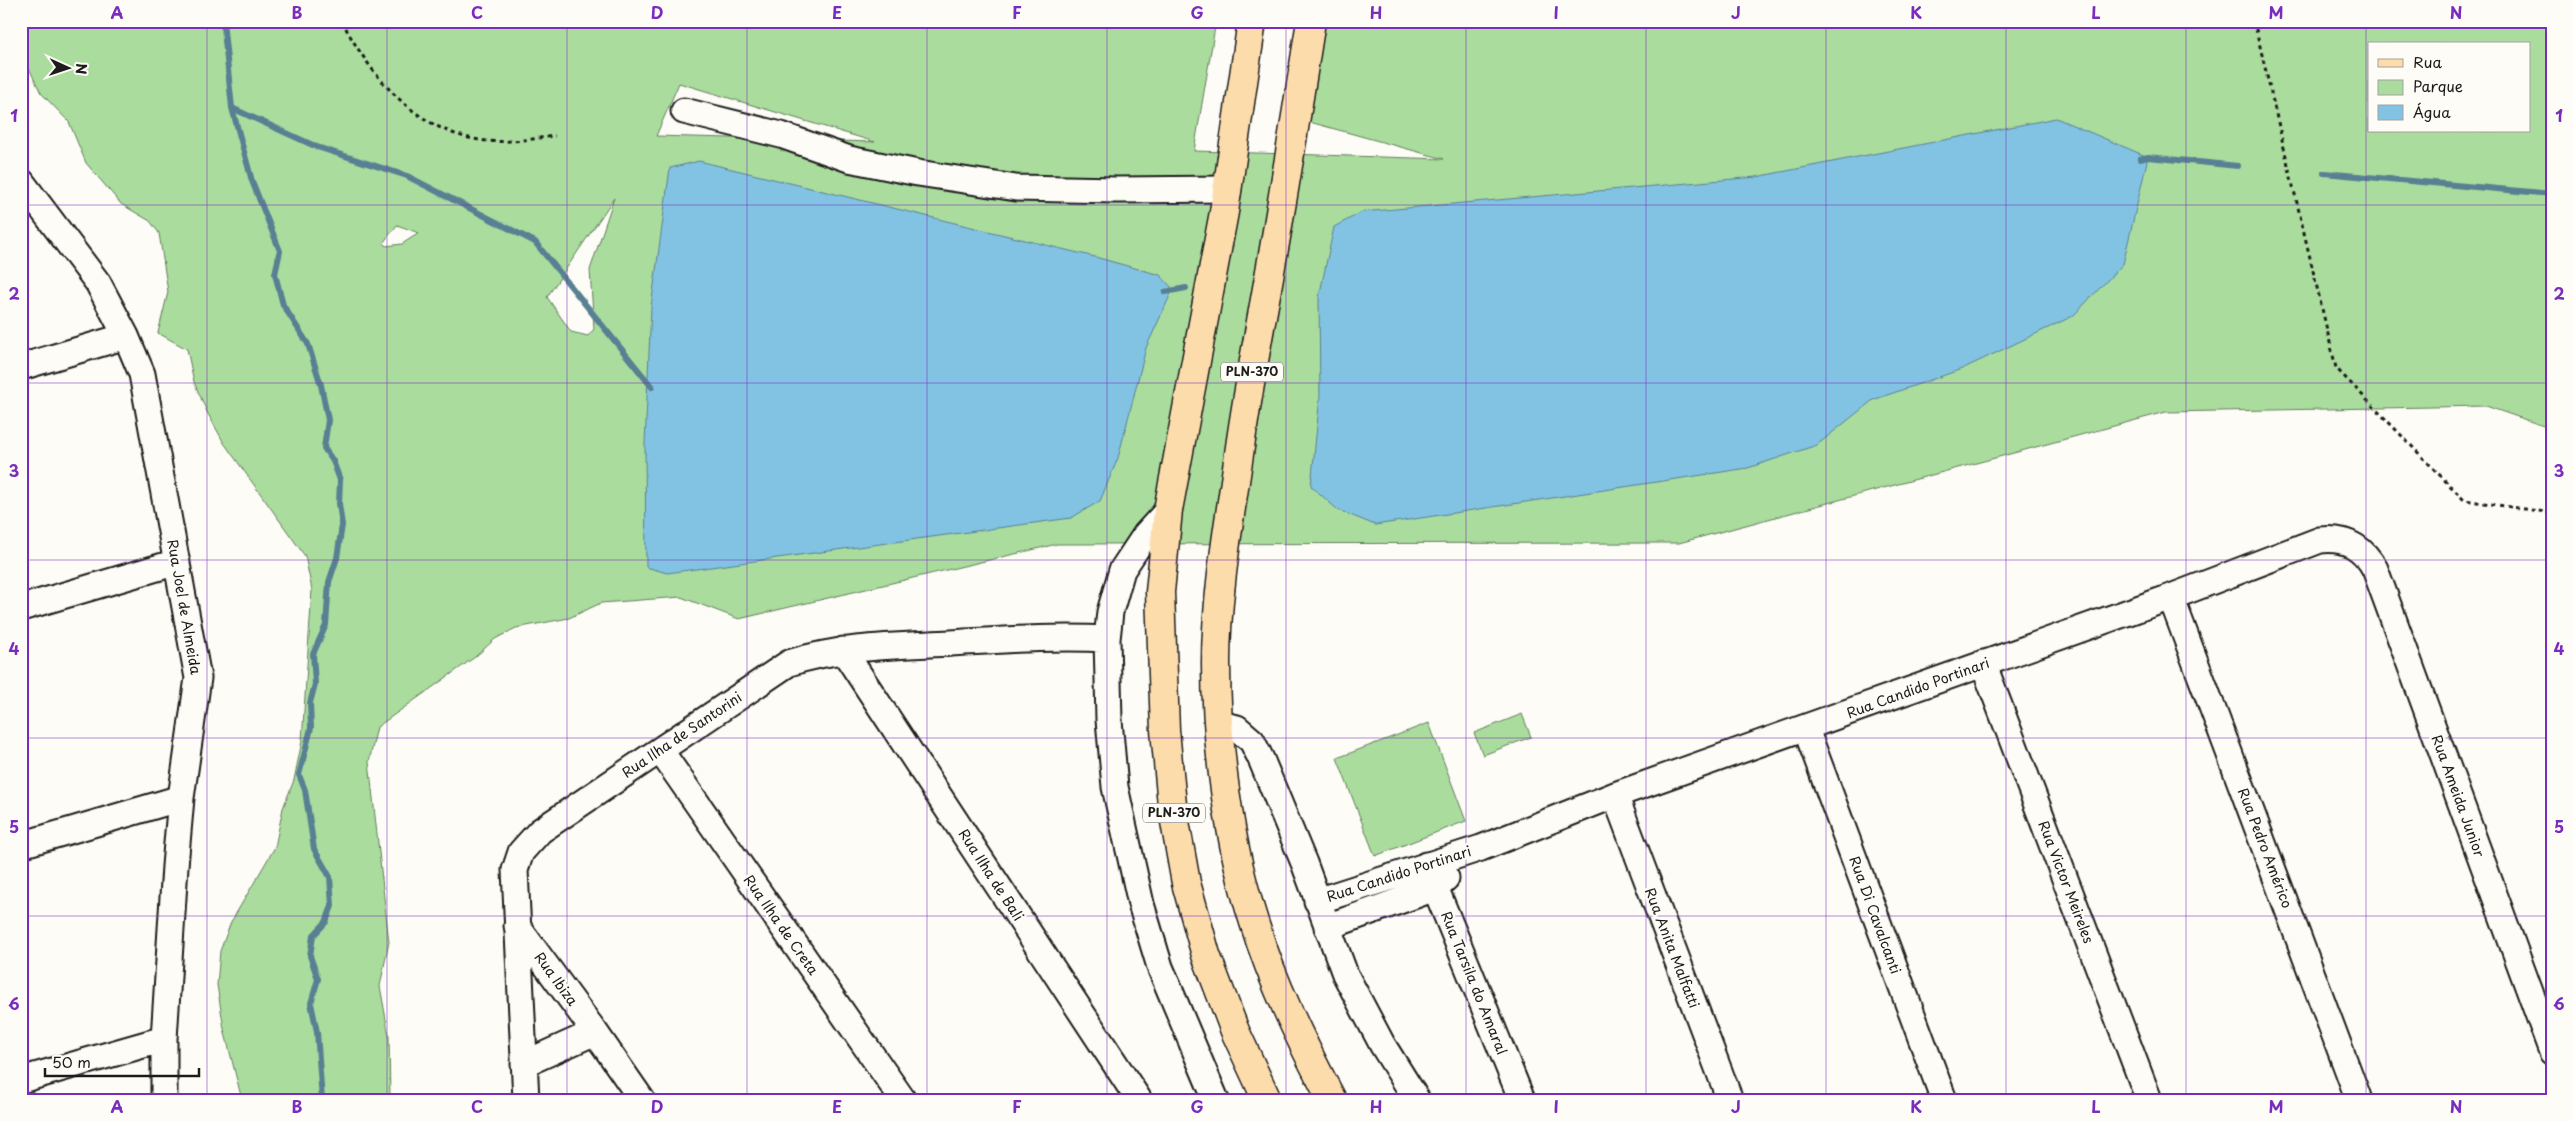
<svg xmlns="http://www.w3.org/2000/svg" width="2573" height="1121" font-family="'Playpen Sans',sans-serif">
<rect width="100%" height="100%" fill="#fdfcf7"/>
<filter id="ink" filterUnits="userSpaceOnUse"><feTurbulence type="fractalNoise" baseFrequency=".02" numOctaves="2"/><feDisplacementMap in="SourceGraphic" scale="10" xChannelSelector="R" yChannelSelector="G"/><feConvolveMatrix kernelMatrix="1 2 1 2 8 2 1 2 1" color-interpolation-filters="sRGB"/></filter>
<g filter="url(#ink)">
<path fill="#aadc9d" stroke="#637c5c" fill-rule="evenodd" d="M21,21H1216L1194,151L1444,159L1295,118L1310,21H2552V429L2486,406L2166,412L1679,543L1057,544L739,619L681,597L601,603L569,618L516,628L495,639L475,657L377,727L369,762L389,942L380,986L389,1036L390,1100H242L224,1029L217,985L220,951L231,922L275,847L283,808L294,780L302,741L312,590L305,556L224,443L207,412L194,382L187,349L158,333L168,292L159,233L150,221L121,204L86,163L69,122L41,93L21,52ZM2369,44H2529V131H2369ZM679,83L875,142L656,136ZM614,198L590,270L594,329L588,336L571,332L547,297ZM397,225L419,233L402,244L386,246L383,243Z
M1522,714L1531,737L1483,755L1474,733Z
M1429,723L1466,821L1375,856L1337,758Z"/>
<path fill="#82c3e3" stroke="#598093" d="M2056,118L2148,157L2123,264L2073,316L1962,369L1873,400L1817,445L1748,468L1375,525L1338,510L1311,486L1320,396L1319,297L1334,227L1362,212L1756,177Z
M699,161L1095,257L1160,275L1173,289L1146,348L1118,458L1100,501L1071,518L667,573L646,567L645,444L651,307L670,168Z"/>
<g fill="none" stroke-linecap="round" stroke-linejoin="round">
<path stroke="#598093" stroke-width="6" d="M223,21L232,108L252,181L280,251L275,274L283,305L308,344L321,385L328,420L324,448L333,461L340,480L339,504L342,525L337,558L329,582L326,625L313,654L315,684L310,703L311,728L299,775L305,790L314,849L330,877L332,906L326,922L313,936L310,956L318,979L311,1003L317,1032L322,1100
M232,108L317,147L407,176L535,242L652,387
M2140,159L2148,157L2238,166
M2324,173L2552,194
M1165,292L1186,288"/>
<g stroke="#1c1c1c" stroke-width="29">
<path id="minor" d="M684,111L781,135L849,159L918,173L1016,188L1117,190L1228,189
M21,181L98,283L126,336L142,374L198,678L181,798L175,866L164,1039V1100
M21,367L126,336
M1168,510L1146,534L1122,570L1110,612L1107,639L1109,720L1115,787L1141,904L1160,967L1216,1100
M2171,597L2359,1100
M21,608L177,562
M843,650L1139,1100
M1983,663L2149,1100
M1219,724L1237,728L1252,741L1261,759L1304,863L1345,974L1382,1044L1417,1100
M1806,729L1944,1100
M660,750L903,1100
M1615,795L1730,1100
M21,845L181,798
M1426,865L1522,1100
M1317,901L1481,848L1615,795L2171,597L2320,540C2346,537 2363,547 2375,569L2552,1052
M517,926L595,1032L524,1064
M1327,927L1435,888L1446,878
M595,1032L642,1100
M21,1080L164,1039
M526,1100L515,870L521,852L540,831L789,663C841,646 897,646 951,643C1003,640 1055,636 1107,639"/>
</g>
<g stroke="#1c1c1c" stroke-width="31">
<path id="major" d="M1252,21L1224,212L1168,510L1160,592L1165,730L1172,805L1186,883L1206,955L1235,1031L1267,1100
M1311,21C1301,85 1291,149 1280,213C1267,294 1250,374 1239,454C1229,524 1216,594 1216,664C1216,745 1229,845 1254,922C1273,984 1302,1043 1332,1100"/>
</g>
<path stroke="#1c1c1c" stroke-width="3" stroke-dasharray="4 4" stroke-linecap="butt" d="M342,21C370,75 415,130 479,140C504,144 530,139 555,136
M2254,21L2336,368L2464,500L2552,513"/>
<use href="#minor" stroke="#fdfcf7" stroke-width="25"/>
<use href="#major" stroke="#fddcac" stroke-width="28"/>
</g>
</g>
<path fill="none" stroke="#7b2cbf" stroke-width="1" stroke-opacity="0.55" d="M207,21V1100M387,21V1100M567,21V1100M747,21V1100M927,21V1100M1107,21V1100M1286,21V1100M1466,21V1100M1646,21V1100M1826,21V1100M2006,21V1100M2186,21V1100M2366,21V1100M21,205H2552M21,383H2552M21,560H2552M21,738H2552M21,916H2552"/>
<g text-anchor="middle" stroke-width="5" stroke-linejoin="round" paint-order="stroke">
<g fill="#fdfcf7" stroke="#605f5e" stroke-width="1">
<rect x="1221" y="362.5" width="62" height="19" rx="4"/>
<rect x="1143" y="803.5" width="62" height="19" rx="4"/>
</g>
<g font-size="12" font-weight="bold" fill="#1c1c1c">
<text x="1252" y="376">PLN-370</text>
<text x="1174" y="817">PLN-370</text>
</g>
<g font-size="14" fill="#1c1c1c" stroke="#fdfcf7">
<text transform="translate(184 607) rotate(80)" y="5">Rua Joel de Almeida</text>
<text transform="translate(1918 688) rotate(-20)" y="5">Rua Candido Portinari</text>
<text transform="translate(682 735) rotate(-34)" y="5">Rua Ilha de Santorini</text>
<text transform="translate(2458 796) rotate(70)" y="5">Rua Ameida Junior</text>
<text transform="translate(2265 848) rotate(69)" y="5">Rua Pedro Américo</text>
<text transform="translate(1399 874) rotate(-18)" y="5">Rua Candido Portinari</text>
<text transform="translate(991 875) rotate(57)" y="5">Rua Ilha de Bali</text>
<text transform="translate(2066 882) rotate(69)" y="5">Rua Victor Meireles</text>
<text transform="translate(1875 915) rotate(70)" y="5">Rua Di Cavalcanti</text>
<text transform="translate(781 925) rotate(55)" y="5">Rua Ilha de Creta</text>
<text transform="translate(1672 948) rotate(69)" y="5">Rua Anita Malfatti</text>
<text transform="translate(556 979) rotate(54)" y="5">Rua Ibiza</text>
<text transform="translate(1474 983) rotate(68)" y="5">Rua Tarsila do Amaral</text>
</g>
</g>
<rect width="2573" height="1121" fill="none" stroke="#fdfcf7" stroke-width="55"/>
<rect x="2368" y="42" width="162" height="90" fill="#fdfcf7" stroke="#a3a29f"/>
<rect x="2378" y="59" width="25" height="8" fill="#fddcac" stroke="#a3a29f"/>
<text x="2413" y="68" font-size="15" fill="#1c1c1c">Rua</text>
<rect x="2378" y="80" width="25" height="15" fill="#aadc9d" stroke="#a3a29f"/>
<text x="2413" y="92" font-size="15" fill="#1c1c1c">Parque</text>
<rect x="2378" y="105" width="25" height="15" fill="#82c3e3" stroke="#a3a29f"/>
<text x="2413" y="118" font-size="15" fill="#1c1c1c">Água</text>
<g transform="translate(68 68) rotate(93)" stroke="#fdfcf7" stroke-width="4" paint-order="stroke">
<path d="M0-4L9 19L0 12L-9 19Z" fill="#1c1c1c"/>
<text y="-8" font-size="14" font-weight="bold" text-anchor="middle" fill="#1c1c1c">N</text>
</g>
<path d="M45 1068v8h154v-8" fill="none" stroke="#1c1c1c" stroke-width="2.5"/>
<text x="52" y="1068" font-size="15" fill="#1c1c1c" stroke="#fdfcf7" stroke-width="4" paint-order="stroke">50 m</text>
<rect x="28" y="28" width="2518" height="1066" fill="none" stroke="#7b2cbf" stroke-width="2"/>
<g font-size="16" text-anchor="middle" font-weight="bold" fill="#7b2cbf">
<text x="117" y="19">A</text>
<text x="297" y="19">B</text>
<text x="477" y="19">C</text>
<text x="657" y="19">D</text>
<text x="837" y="19">E</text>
<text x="1017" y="19">F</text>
<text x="1197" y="19">G</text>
<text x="1376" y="19">H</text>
<text x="1556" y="19">I</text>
<text x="1736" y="19">J</text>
<text x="1916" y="19">K</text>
<text x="2096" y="19">L</text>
<text x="2276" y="19">M</text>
<text x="2456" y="19">N</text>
<text x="14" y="122">1</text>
<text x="2559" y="122">1</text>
<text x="14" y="300">2</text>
<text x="2559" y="300">2</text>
<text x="14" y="477">3</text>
<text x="2559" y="477">3</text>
<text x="14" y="655">4</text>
<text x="2559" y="655">4</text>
<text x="14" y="833">5</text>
<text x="2559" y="833">5</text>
<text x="14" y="1010">6</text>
<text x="2559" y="1010">6</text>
<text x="117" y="1113">A</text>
<text x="297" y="1113">B</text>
<text x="477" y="1113">C</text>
<text x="657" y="1113">D</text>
<text x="837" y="1113">E</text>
<text x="1017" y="1113">F</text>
<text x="1197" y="1113">G</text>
<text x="1376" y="1113">H</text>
<text x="1556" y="1113">I</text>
<text x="1736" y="1113">J</text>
<text x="1916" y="1113">K</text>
<text x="2096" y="1113">L</text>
<text x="2276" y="1113">M</text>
<text x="2456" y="1113">N</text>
</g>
</svg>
